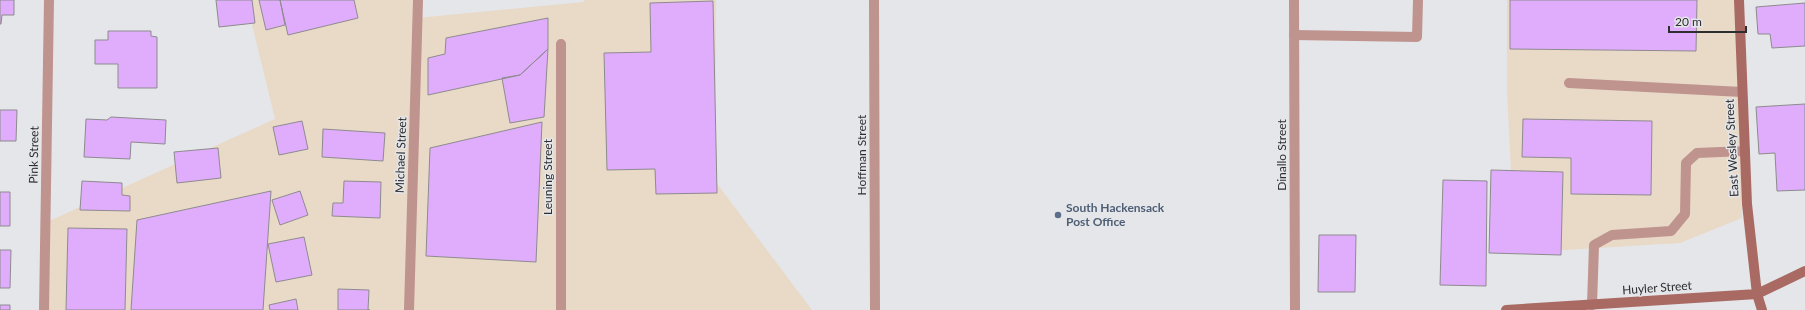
<svg xmlns="http://www.w3.org/2000/svg" width="1805" height="310" font-family="Lato,sans-serif">
<rect width="100%" height="100%" fill="#e5e6e9"/>
<path fill="#e9d9c7" d="M246,0H416L417,18L583,2L585,0H716L715,181L812,310H48L47,222L275,119Z
M1507,0H1737L1742,218L1680,243L1515,253L1507,91Z"/>
<path fill="#e0adfc" stroke="#8d8b8e" d="M0,0H14V15H2L1,24H0Z
M216,0H252L255,23L219,27Z
M259,0H280L285,25L266,30Z
M280,0H354L358,18L288,35Z
M1510,0H1697L1696,51L1510,49Z
M713,1L717,193L656,194L655,169L607,170L604,53L651,52L650,3Z
M1805,3V46L1772,48L1770,34H1758L1756,7Z
M548,18V49L520,75L428,95V58L445,54L446,38Z
M108,31H151V36L157,37V88H118V64H95V40H108Z
M548,49L544,117L510,123L502,78L520,75Z
M1805,104V190L1777,191L1775,153L1759,154L1756,107Z
M0,110H17L16,141H0Z
M111,117L166,120L165,144L131,142L130,159L84,157L86,119L107,120Z
M1523,119L1652,121L1651,195L1571,194V158L1522,157Z
M302,121L308,149L279,155L273,127Z
M542,122L536,262L426,256L430,148Z
M323,129L385,133L383,161L322,157Z
M218,148L221,178L177,183L174,152Z
M1491,170L1563,172L1561,255L1489,253Z
M1443,180L1487,181L1486,286L1440,285Z
M82,181L122,183V195L130,196V211L80,210Z
M344,181L381,182L380,218L332,216L333,203H343Z
M271,191L263,310H131L137,220Z
M300,191L308,215L280,225L272,200Z
M0,192H10V226H0Z
M68,228L127,229L125,310H66Z
M1319,235H1356L1355,292H1318Z
M304,237L312,275L276,282L268,244Z
M0,250H11L10,288H0Z
M338,289L369,290L368,310H370H338Z
M296,299L298,310H270L269,305Z
M0,305H10V310H0Z"/>
<g fill="none" stroke-linecap="round" stroke-linejoin="round">
<path stroke="#bf938e" stroke-width="10" d="M1294,35L1417,37L1418,0
M1569,83L1742,92
M1592,305L1594,245L1612,235L1671,231L1685,214L1686,163L1697,153L1745,151"/>
<path stroke="#bf938e" stroke-width="10" d="M874,0L875,310
M1294,0L1295,310
M44,310L49,0
M409,310L418,0
M561,310V44"/>
<path stroke="#a96a64" stroke-width="10" d="M1739,0L1747,204L1757,294L1762,310
M1506,310L1757,294L1805,271"/>
</g>
<circle fill="#5c6f8a" stroke="#e5e6e9" stroke-width="1.5" cx="1058" cy="215" r="4"/>
<g text-anchor="middle" stroke-width="3" stroke-linejoin="round" paint-order="stroke">
<g font-size="12" fill="#2e2e30" stroke="#e5e6e9">
<text transform="translate(1732 148) rotate(-93)" y="4">East Wesley Street</text>
<text transform="translate(34 155) rotate(-89)" y="4">Pink Street</text>
<text transform="translate(401 155) rotate(-88)" y="4">Michael Street</text>
<text transform="translate(862 155) rotate(-90)" y="4">Hoffman Street</text>
<text transform="translate(1282 155) rotate(-90)" y="4">Dinallo Street</text>
<text transform="translate(548 177) rotate(-90)" y="4">Leuning Street</text>
<text transform="translate(1657 288) rotate(-4)" y="4">Huyler Street</text>
</g>
<g font-size="12" font-weight="bold" fill="#4e5e75" stroke="#e5e6e9" text-anchor="start">
<text x="1066" y="212">South Hackensack<tspan x="1066" dy="14">Post Office</tspan></text>
</g>
</g>
<path d="M1669 26v6h77v-6" fill="none" stroke="#2e2e30" stroke-width="2"/>
<text x="1675" y="26" font-size="12" fill="#2e2e30" stroke="#e5e6e9" stroke-width="3" paint-order="stroke">20 m</text>
</svg>
